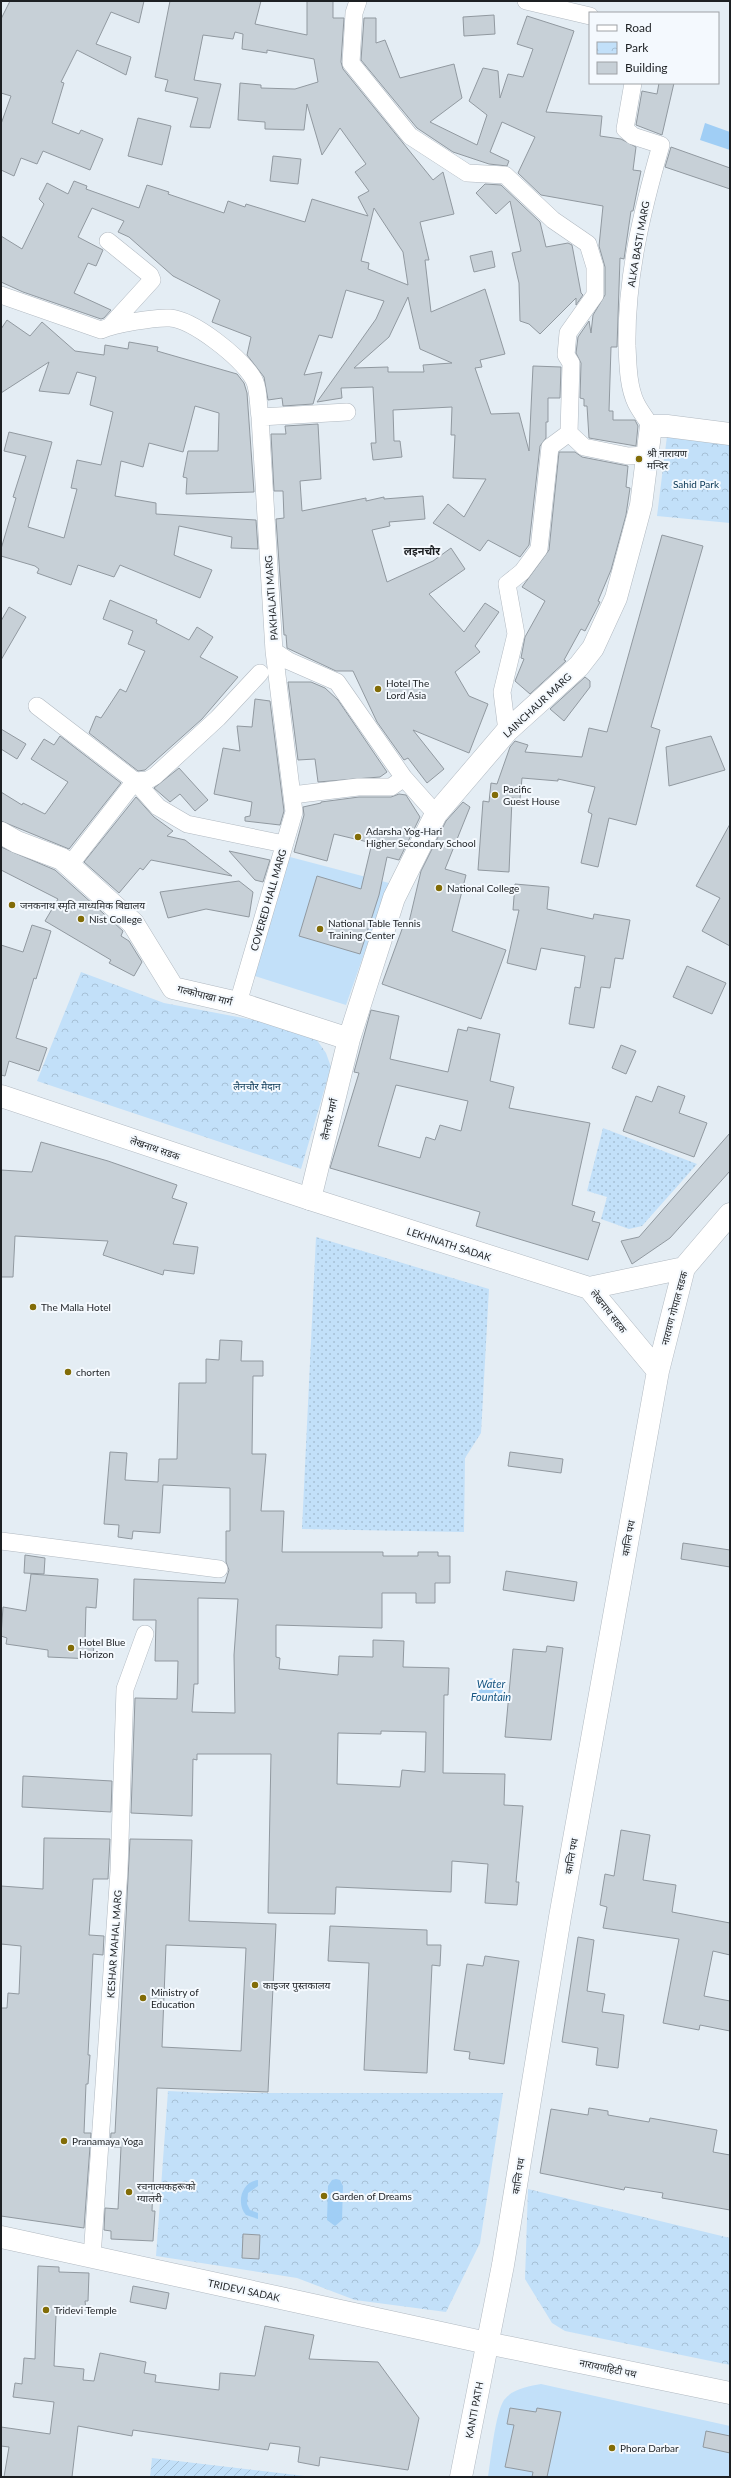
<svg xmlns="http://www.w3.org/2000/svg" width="731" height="2478" font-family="Lato,'Noto Sans Devanagari',sans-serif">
<defs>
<pattern id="grass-dots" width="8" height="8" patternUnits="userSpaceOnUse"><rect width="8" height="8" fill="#c2e0f9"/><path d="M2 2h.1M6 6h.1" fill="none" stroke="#a6c0d5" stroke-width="1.8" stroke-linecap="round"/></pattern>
<pattern id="park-crowns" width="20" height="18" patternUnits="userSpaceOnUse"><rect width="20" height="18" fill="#c2e0f9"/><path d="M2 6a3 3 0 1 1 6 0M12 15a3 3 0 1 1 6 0" fill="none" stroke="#a6c0d5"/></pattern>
<pattern id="garden-furrows" width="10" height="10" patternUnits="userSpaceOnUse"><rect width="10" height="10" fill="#c2e0f9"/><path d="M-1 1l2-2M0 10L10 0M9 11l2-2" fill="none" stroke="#a6c0d5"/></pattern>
</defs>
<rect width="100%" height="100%" fill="#e4edf4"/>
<path fill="url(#grass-dots)" d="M603,1128L697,1164L642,1226L629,1229L601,1219L607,1197L587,1191Z
M316,1237L489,1289L481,1433L465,1458L464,1532L302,1529Z"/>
<path fill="url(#park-crowns)" d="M667,436L730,442V523L657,516Z
M81,972L164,1003L259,1021L314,1036L326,1053L331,1067L301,1169L37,1081Z
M168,2091L209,2093H503L480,2243L446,2312L355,2300L297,2278L156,2256Z
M528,2189L730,2238V2365L565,2331L552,2323L525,2279Z"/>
<path fill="url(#garden-furrows)" d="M152,2458L313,2477H150Z"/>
<path fill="#c2e0f9" d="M290,857L389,883L346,1005L252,975Z
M541,2384L730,2426V2477H488C491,2459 495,2414 504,2400C512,2389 529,2386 541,2384Z"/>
<path fill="#a0cef5" d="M705,123L730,132V150L700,140Z
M479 1690a12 12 0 1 1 24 0a12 12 0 1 1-24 0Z
M336,2179L340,2180L343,2186L342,2220L335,2226L327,2220L328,2186L332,2180Z
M258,2180V2186L248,2193L247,2204L250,2210L258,2213V2219L246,2215C236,2204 241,2182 258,2180Z"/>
<path fill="#c7d0d7" stroke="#9199a0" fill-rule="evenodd" d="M10,1H144L139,23L111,12L96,44L131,57L126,75L77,50L61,82L64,83L52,123L79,134L81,130L103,139L90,170L43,151L37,164L21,158L14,176L1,170V124L11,96L1,93V19Z
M170,1H261L255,24L307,35V1H333V18H344L341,62L343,69L433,180L443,172L454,214L420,222L429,260H425L431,312L485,289L505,354L480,360L482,367L475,368L491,414L519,413L529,451L533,366L561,367L560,398H548V422H546V438L540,446L529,545L520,557L488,540L480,551L433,523L448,504L464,517L486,479L453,478L455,435H451L452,407L393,410L394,441H400L402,457L373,460L371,443H376L373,387L341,388L342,398L317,402L376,319L384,301L346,290L332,338L319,335L304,375L322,372L313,404L283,406L282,398L268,400L264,377L247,355L251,337L212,322L220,300L173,276L129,237L118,232L124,221L92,208L78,237L103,250L96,266L88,263L74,293L111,310L104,318L101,319L23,292L1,282V236L22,249L44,204L39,199L47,183L68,194L74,181L87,186L86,189L139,208L147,185L169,192L168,194L224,213L228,201L245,207L246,204L305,222L312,199L368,216L358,197L369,191L355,172L366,164L340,128L322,155L307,104L304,130L265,129V122L238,120L240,83L261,85V88L295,89L318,82L314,59L267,50V53L242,49L243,34L235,32L233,39L203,35L194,80L221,84L210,128L190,127L198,98L165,91L168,80L155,77ZM374,208L403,252L408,285L368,269L369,263L361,261ZM408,297L420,349L452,363L423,365L424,372H388V367L354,368L389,337Z
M494,15L495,34L464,36L463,17Z
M527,16L574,31L546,112L602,116L600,136L621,139L636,147L633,170L641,171L633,211H631L624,259L620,258L617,347H611L609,411H613V420H635L638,426L636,446L589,438L587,406H584V399L580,398L581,363L576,353L578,337L589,321L591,333L593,315L605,295V267L599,246L603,206L541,195L518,173L535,137L502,122L490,152L509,161L507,166L489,164L453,152L417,128L361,60L364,18H376V43L385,40L400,78L454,64L462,98L430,122L477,145L487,115L469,101L483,68L498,71L500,98L508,74L523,77L533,49L517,44Z
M659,83H674L662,135L636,125L642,91L657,94Z
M138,118L171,126L162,165L128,156Z
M671,147L730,168V189L665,167Z
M273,156L301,159L298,184L270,181Z
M485,184L501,185L540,222L546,247L568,243L572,245L581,293L583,295L576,305V298L540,334L529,324L520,321L519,283L512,253L521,251L510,201L496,214L476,193Z
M492,251L495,267L474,272L470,256Z
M7,320L30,336L42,322L75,351L104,355L105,345L128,349L129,342L158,347L157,351L237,374L244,383L247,393L254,492L186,494L187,478L183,477L188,451H218L219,413L195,406L183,452L149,443L143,467L121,461L115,496L156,503V514L256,520L258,549L231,548L232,537L179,526L174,555L212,570L200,598L120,565L114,577L78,565L71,585L37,573L39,569L35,566L1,556V549L16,498L13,497L26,456L4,451L9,432L52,442L28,527L64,538L77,489L71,488L77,460L101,465L113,412L90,405L96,377L77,372L69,394L39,391L49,362L1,393V329Z
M318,424L321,479L300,481L302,511L366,498V501L384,497V499L423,496L425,519L389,522L390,526L372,530L387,582L433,561L451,548L465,569L429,594L464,632L485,603L499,612L475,646L480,652L455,672L469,696L488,704L469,753L413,730L444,769L427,783L408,758L404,760L377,722L353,671H336L287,648L286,635H284L276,519L284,518L283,491H274L271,434H286L285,426Z
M559,452H575L582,457L628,466L626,487L630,488L626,515L611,570L598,601L600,602L585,631L581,629L564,660L566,661L530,694L515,681L524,659L521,658L525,637L545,601L522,587L549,550Z
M662,535L703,546L651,727L660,730L636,825L609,818L598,867L581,863L592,814L588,812L595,787L558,779V781L522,778L520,799L512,798L509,872L478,870L483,801L489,802L491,783L497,784L510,747L515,741L528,745L525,752L582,757L589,728L607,732Z
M110,600L157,620L156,623L189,640L197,627L213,637L200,657L238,677L202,719L145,770L138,771L89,733L96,716L101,718L120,689L126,692L145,651L128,644L133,631L103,619Z
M9,607L26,617L1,660V621Z
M585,677L590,681V687L564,721L550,709Z
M288,682H311L325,688L338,700L387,772L380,777L318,782L315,759L298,760Z
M255,699L270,701L284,811L280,825L245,821V817L250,816L252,802L214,794L223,748L240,751L237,726L252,727Z
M1,729L26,744L17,759L1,749Z
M60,736L121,783L69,849L1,821V792L22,805L23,803L45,814L68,782L31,759L44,739L54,745Z
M711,736L725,770L669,786L666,747Z
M179,768L208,800L195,811L180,794L170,802L154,788Z
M399,794L406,795L420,817L399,860L387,857L379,895L360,954L299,936L317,876L361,889L372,843L334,834L327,861L294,852L304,815L303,807L321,803V802L359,797H391Z
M136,797L154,817L173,831L167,836L185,840L232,876L151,860L143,870L140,868L119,893L84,862Z
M463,802L470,807L445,869L466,875L452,931L506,950L481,1019L382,984L405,921L409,922L421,871L446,821Z
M730,824V946L702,931L720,898L696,886Z
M1,847L55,870L123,931L121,936L129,941L142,962L134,976L109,963L111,960L45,921L58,899L1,870Z
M229,851L270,860L263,882L255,880Z
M239,881L253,892L249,917L206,909L168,918L160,892Z
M515,884L549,887L547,909L593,919L594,914L630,920L623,959L615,958L610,988L601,987L594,1028L569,1024L575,987L580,988L585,956L541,948L536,970L507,963L519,910H513Z
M32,925L51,931L36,979L34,978L16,1038L47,1048L39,1071L9,1061L5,1076L1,1075V945L23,952Z
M687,966L726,983L712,1014L673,997Z
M371,1010L399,1016L390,1059L448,1072L458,1029L467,1031L468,1027L500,1034L490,1081L514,1087L509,1108L590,1123L572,1205L595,1212L592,1221L600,1223L588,1260L476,1226L480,1212L330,1168L359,1073L354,1072ZM396,1085L468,1101L461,1131L440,1125L435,1140L426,1137L420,1158L378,1146Z
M621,1045L636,1051L626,1074L612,1068Z
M658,1086L685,1096L679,1113L707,1123L694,1157L623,1131L636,1096L652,1102Z
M730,1133V1171L670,1238L632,1264L621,1241L639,1237Z
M41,1142L108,1161L177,1185L172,1198L187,1203L173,1244L198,1247L194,1274L164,1270L163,1275L103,1255L108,1241L15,1236L13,1277H1V1170L32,1172Z
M220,1340L242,1341L241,1361H263V1376H253L252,1454H266L261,1511H284L282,1552H383V1556H418V1552H438V1556H450V1583H435V1603H416V1593H382V1628L276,1625V1657L280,1658L279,1669L338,1675L339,1656L373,1657V1640L404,1641L403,1667L449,1668L448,1695H444L443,1773L505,1774L504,1805L523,1806L516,1882H519L517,1905L485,1903L488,1864L452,1861L451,1892L336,1887L335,1914L268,1913L271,1754H197V1760L193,1759L192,1816L131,1813L135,1698L177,1699L178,1661H155L156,1620H133L134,1579L225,1583L229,1570L226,1562V1531H230V1488L163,1485L160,1533L133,1531L132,1539L118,1537L119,1525L104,1524L110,1452L127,1453L125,1480L158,1482L159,1459H177L179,1383H206V1359L219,1360ZM198,1598L238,1599L234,1655L235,1713L192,1712L194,1684H198ZM381,1731L426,1732L425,1772L402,1770L400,1787L337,1784L338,1733L381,1734Z
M510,1452L563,1459L561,1473L508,1466Z
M683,1543L730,1550V1567L681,1559Z
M25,1555L45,1558L44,1574L24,1573Z
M506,1571L577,1582L574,1601L503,1590Z
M31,1574L98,1579L96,1608L86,1607L85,1640H94L93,1659L48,1657V1650L6,1644L7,1638L1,1636L3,1607L26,1611Z
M547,1646L563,1648L551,1740L505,1737L513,1649L546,1652Z
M23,1776L112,1781L111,1812L22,1807Z
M621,1830L650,1835L643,1880L676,1885L672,1912L730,1923V1955L713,1951L704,1996L730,2001V2031L700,2025L699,2030L663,2023L679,1939L603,1928L607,1907L600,1905L605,1874L614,1876Z
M44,1838L110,1839L108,1879H93L89,1935L104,1936L103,1955L93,1954L88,2055H90L88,2084H86L84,2133H91L84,2228L1,2216V2008H7L8,1993L19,1994L21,1946L1,1944V1886L43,1889Z
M130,1839L192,1840L189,1921L276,1924L268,2092L157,2088L152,2211H155L153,2241L111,2239V2231L104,2230L105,2208L118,2209L121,2147H110L111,2133H115ZM166,1945L246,1948L241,2051L162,2047Z
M330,1926L427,1930V1945H441L440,1966L432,1965L427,2073L364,2070L369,1963L328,1961Z
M578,1937L594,1940L587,1991L605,1994L602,2012L624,2015L618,2068L596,2065L598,2048L562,2042Z
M485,1956L519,1961L504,2064L469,2059L470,2052L454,2050L467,1964L483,1966Z
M589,2108L608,2111V2115L649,2122L650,2118L717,2130L713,2152L730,2155V2210L662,2198L663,2193L625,2187L624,2190L540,2173L551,2109L588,2115Z
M243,2234L260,2235L259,2259L242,2258Z
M38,2266L59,2267V2272L89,2273L88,2301H85L86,2310L56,2315L54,2366L84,2369L83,2380L94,2381L100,2353L146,2362L144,2373L156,2375L155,2382L219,2390L220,2373L255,2376L265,2326L314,2335L309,2359L378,2362L419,2418L408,2470L320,2457L319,2466L298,2462L300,2447L270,2443L268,2450L133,2430L132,2436L78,2426L72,2477H4L9,2447L1,2446V2427L50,2434L54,2402L13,2397L15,2383L22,2384L24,2358L35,2359Z
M133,2286L169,2293L166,2309L130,2302Z
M510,2408L536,2412L537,2408L561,2412L547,2477H532L533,2472L505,2467L514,2425L507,2424Z
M706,2431L730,2436V2453L703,2447Z"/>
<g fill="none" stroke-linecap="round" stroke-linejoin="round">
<g stroke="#b1b9c1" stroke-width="18">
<path id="street" d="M358,1L354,13L351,63L410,136L467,173L505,175L553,220L588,244L595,267V295L568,333L566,355L571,363L569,433L584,447L628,456L647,455
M526,1L590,16
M633,83L625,129L633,136L661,145C642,211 626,277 627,346C628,365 628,386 636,403C640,411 646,419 651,426
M108,241L150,275L152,280L111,325
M1,295L101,330C114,324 156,317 170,318C194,320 240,357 253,378C259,387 258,406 260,417L274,651L294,812L238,1003
M260,417L347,412
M274,651L289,661L337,682L404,778L436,814
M37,706L135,781L158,807L187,824L284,844
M507,731L502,692L516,634L507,584L522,572L539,549L550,447L569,433
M292,795L358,787H391L404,778
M69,866L135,781L148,780L155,776L218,718L260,673
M1,1541L219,1569
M92,2257L119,1871L125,1689L145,1634"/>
</g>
<g stroke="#b1b9c1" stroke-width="23">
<path id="secondary" d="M1,833L17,842L62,859L133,923L173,988L238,1003L349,1039
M310,1199L349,1039L394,898L436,814L507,731L579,666L593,648L616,598L633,535L641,505L651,426H667L730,434
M1,2237L487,2343"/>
</g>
<g stroke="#b1b9c1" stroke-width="23">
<path id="primary" d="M1,1096L310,1199L589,1288L684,1268
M589,1288L658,1371
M487,2343L730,2393
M461,2477L503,2265L560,1917L658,1371L684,1268L730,1214"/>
</g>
<use href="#street" stroke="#fff" stroke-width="17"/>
<use href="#secondary" stroke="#fff" stroke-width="22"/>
<use href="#primary" stroke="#fff" stroke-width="22"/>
</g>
<g fill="#826c07" stroke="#f4f9fe" stroke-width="1.5">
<circle cx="639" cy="459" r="4"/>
<circle cx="378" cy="689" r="4"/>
<circle cx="495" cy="795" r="4"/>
<circle cx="358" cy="837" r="4"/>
<circle cx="439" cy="888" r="4"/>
<circle cx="12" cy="905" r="4"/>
<circle cx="81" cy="919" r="4"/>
<circle cx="320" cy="929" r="4"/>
<circle cx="33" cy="1307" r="4"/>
<circle cx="68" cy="1372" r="4"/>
<circle cx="71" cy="1648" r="4"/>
<circle cx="255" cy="1985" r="4"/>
<circle cx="143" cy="1998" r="4"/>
<circle cx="64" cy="2141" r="4"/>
<circle cx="129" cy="2192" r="4"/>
<circle cx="324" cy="2196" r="4"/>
<circle cx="46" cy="2310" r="4"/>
<circle cx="612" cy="2448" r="4"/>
</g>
<g text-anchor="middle" stroke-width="4" stroke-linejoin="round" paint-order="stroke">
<g font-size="10" fill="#1d2023" stroke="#f4f9fe">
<text transform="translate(638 244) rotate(-80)" y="4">ALKA BASTI MARG</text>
<text transform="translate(271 598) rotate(-94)" y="4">PAKHALATI MARG</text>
<text transform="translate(537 705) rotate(-43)" y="4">LAINCHAUR MARG</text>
<text transform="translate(268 900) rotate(-74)" y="4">COVERED HALL MARG</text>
<text transform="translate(205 995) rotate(14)" y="4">गल्कोपाखा मार्ग</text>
<text transform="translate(329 1119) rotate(-77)" y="4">लैनचौर मार्ग</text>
<text transform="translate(155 1148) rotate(19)" y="4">लेखनाथ सडक</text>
<text transform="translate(449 1244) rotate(18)" y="4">LEKHNATH SADAK</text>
<text transform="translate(674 1308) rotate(-75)" y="4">नारायण गोपाल सडक</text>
<text transform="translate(609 1311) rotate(52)" y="4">लेखनाथ सडक</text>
<text transform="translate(628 1538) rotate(-80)" y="4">कान्ति पथ</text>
<text transform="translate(571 1856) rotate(-80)" y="4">कान्ति पथ</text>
<text transform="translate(114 1944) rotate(-86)" y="4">KESHAR MAHAL MARG</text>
<text transform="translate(518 2176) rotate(-81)" y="4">कान्ति पथ</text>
<text transform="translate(244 2290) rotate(12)" y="4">TRIDEVI SADAK</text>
<text transform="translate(608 2368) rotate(12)" y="4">नारायणहिटी पथ</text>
<text transform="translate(474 2410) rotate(-79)" y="4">KANTI PATH</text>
</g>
<g font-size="10" fill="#1d2023" stroke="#f4f9fe" text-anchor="start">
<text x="647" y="457">श्री नारायण<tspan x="647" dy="12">मन्दिर</tspan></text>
<text x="386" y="687">Hotel The<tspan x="386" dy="12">Lord Asia</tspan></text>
<text x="503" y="793">Pacific<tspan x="503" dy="12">Guest House</tspan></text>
<text x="366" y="835">Adarsha Yog-Hari<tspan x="366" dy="12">Higher Secondary School</tspan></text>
<text x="447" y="892">National College</text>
<text x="20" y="909">जनकनाथ स्मृति माध्यमिक बिद्यालय</text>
<text x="89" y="923">Nist College</text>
<text x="328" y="927">National Table Tennis<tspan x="328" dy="12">Training Center</tspan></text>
<text x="41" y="1311">The Malla Hotel</text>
<text x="76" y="1376">chorten</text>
<text x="79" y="1646">Hotel Blue<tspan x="79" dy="12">Horizon</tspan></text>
<text x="263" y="1989">काइजर पुस्तकालय</text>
<text x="151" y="1996">Ministry of<tspan x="151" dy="12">Education</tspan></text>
<text x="72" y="2145">Pranamaya Yoga</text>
<text x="137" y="2190">रचनात्मकहरूको<tspan x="137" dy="12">ग्यालरी</tspan></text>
<text x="332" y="2200">Garden of Dreams</text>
<text x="54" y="2314">Tridevi Temple</text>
<text x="620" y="2452">Phora Darbar</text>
</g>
<g font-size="10" fill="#063453" stroke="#f4f9fe">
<text x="696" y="488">Sahid Park</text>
<text x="257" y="1090">लैनचौर मैदान</text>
</g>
<g font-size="11" font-weight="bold" fill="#1d2023" stroke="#f4f9fe">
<text x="422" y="555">लइनचौर</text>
</g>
<g font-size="11" font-style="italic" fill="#135481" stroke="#f4f9fe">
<text x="491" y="1688">Water<tspan x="491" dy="13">Fountain</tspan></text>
</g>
</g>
<rect width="731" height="2478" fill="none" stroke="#1d2023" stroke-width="4"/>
<rect x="589" y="12" width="130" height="72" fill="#f4f9fe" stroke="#9ea2a6"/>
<rect x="597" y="25" width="20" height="6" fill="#ffffff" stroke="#9ea2a6"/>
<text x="625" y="32" font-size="12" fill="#1d2023">Road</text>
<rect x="597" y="42" width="20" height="12" fill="url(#park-crowns)" stroke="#9ea2a6"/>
<text x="625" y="52" font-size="12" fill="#1d2023">Park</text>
<rect x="597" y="62" width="20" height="12" fill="#c7d0d7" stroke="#9ea2a6"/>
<text x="625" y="72" font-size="12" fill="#1d2023">Building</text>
</svg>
